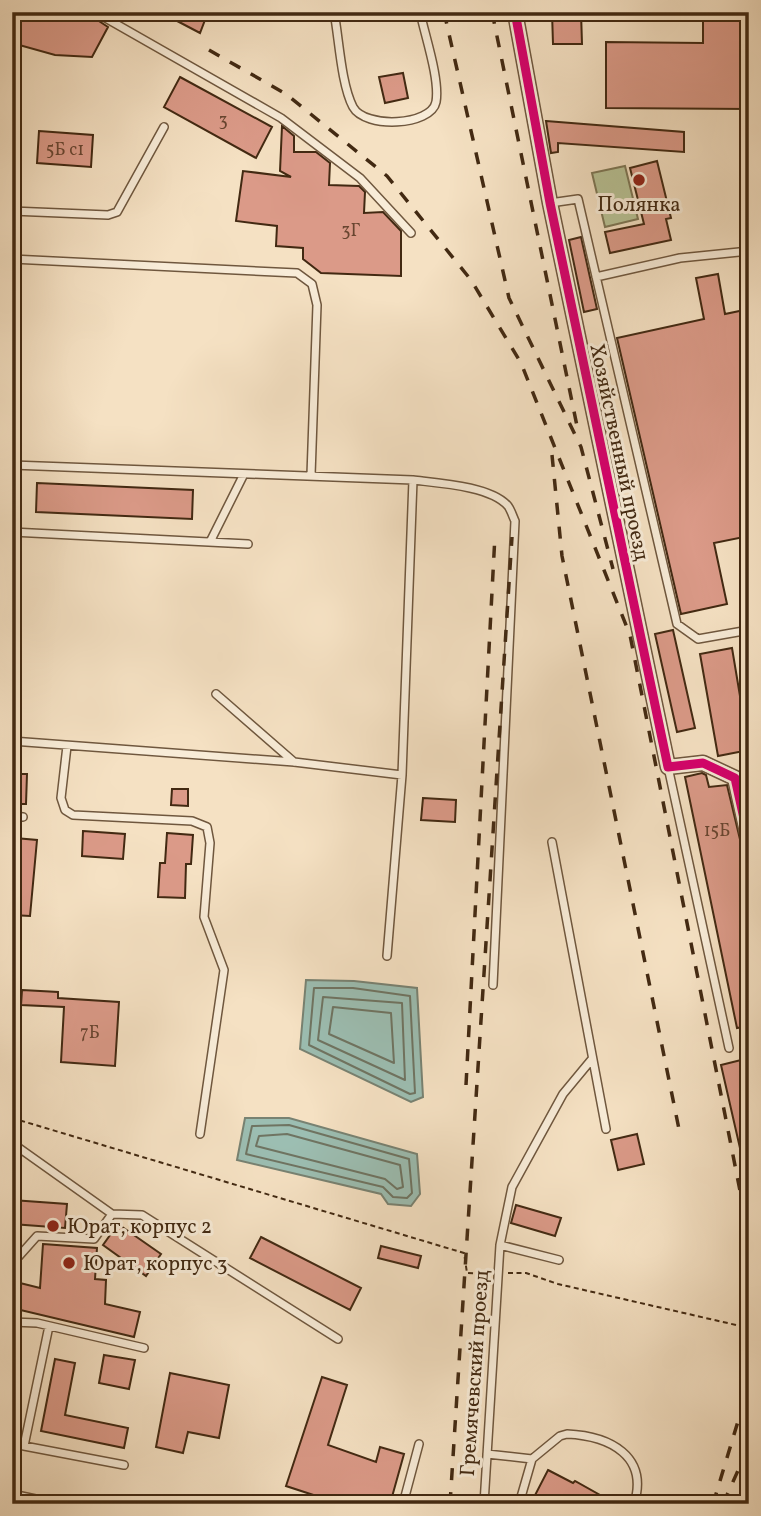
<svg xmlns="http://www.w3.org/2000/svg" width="761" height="1516" font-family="Vollkorn,serif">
<rect width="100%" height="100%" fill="#f5e1c3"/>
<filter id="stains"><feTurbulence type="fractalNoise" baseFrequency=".00286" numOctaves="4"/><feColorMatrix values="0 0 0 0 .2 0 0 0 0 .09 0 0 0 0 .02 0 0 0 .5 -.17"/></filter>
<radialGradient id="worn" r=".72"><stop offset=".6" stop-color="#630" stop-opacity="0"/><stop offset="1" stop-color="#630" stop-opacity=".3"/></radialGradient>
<path fill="#b8c396" stroke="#7d7654" stroke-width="2" d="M625,166L638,219L605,227L592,173Z"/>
<path fill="#9cbeb2" stroke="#788272" stroke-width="2" d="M306,980L354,981L417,988L423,1097L411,1102L300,1049Z
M245,1118H289L417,1154L420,1194L411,1206L388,1204L381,1194L237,1160Z"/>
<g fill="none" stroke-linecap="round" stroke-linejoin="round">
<path stroke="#6f7462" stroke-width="2" d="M314,988H353L410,996L415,1093L410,1094L309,1045Z
M323,997L402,1003L405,1080L318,1040Z
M333,1007L391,1013L394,1063L329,1034Z
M289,1125L409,1159L412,1193L407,1198L393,1197L383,1187L246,1154L252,1126Z
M287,1134L400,1165L403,1187L397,1189L385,1179L256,1146L259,1136Z"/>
</g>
<path fill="#db9a88" stroke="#422912" stroke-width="2" d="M12,12H85L108,27L92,57L55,55L12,43Z
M160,12H208L200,33Z
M552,12H581L582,44H553Z
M703,12H749V109L606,108V42L703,43Z
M403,73L408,98L385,103L379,77Z
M180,77L272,127L256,158L164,107Z
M546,121L684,132V152L558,143V152L551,153Z
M282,126L294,136V152H316L330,163L329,185L359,186L365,192L364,213L383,212L401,231V276L321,273L303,259V248L276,246L277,226L236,221L243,171L291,177L280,171Z
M39,131L93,135L91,167L37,163Z
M657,161L671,218L666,219L671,240L610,253L605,232L644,224L630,168Z
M581,237L597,309L584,312L569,240Z
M718,274L725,314L749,309V536L714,543L727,604L681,614L617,338L704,319L696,278Z
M37,483L193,490L192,519L36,512Z
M673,630L695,728L677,732L655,634Z
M732,648L749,750L718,756L700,654Z
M702,773L706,775L709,787L727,785L749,877V1026L737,1028L685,777Z
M15,774H27L26,804H12Z
M172,789H188V806L171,805Z
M423,798L456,800L455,822L421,820Z
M83,831L125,834L123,859L82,856Z
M167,833L193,835L191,864H186L185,898L158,897L160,863H165Z
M15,838L37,840L30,916L12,915Z
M22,990L58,992V998L119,1002L115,1066L61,1062L64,1007L21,1005Z
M749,1058V1170H745L721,1065Z
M637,1134L644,1164L618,1170L611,1140Z
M12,1200L67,1204L65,1228L12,1224Z
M516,1205L561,1218L555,1236L511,1223Z
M118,1224L161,1254L146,1276L103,1245Z
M261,1237L361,1288L350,1310L250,1258Z
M43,1244L97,1248L95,1279L106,1280L105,1304L140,1312L134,1337L12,1308L16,1282L40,1288Z
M381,1246L421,1256L418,1268L378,1258Z
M104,1355L135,1360L129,1389L99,1383Z
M55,1359L75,1363L65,1415L128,1428L124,1448L41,1431Z
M170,1373L229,1385L219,1438L188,1432L183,1453L156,1447Z
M322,1377L347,1385L328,1445L376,1462L380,1447L404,1454L390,1504H341L286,1486Z
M548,1470L573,1483L575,1481L616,1504H538L532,1501Z"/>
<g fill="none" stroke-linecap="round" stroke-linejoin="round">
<g stroke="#6f573e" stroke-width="10">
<path id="lane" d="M95,12L281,118L360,178L411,233
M334,12C339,38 341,84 353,107C365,129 431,126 436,102C440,79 425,36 420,12
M550,203L578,199L677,624L698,639L749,630
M12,211L108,215L117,212L164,127
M12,259L297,273L312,284L317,305L311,475
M596,277L680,258L749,251
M12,465L413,480C438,483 491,486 508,506C511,510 513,517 515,521L493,985
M12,532L248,544
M210,542L243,476
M216,694L294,762
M12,741L294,762L402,775
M67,746L61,798L65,810L73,815L192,821L207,827L210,843L204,917L224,970L200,1134
M668,767L729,1048
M12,816L23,817
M552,842L606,1129
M387,956L402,775L413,480
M12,1143L112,1214L142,1215L338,1339
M500,1245L559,1260
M12,1264L37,1236L94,1239L112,1214
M12,1322L37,1323L144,1348
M49,1326L24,1446L124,1465
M487,1454L532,1459L560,1436L567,1434C610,1436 649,1456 634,1504
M12,1494L59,1504
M403,1504L419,1444
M484,1504L500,1245L512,1187L563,1094L592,1059
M519,1504L532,1459"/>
</g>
<g stroke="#6f573e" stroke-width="17">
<path id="street" d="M515,12L550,203L668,767L703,763L735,778L749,841"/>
</g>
<path stroke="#422912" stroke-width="2" stroke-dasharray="5 3.5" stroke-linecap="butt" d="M12,1118L464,1253L467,1273L489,1274
M508,1273H526L558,1284L749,1328"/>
<use href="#lane" stroke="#f8ecd8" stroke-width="7"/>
<use href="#street" stroke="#f8ecd8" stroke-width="14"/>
<path stroke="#422912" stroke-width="3.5" stroke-dasharray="12 12" stroke-linecap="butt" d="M444,12L509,298L581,447L613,569
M492,12L577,426
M209,50L286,94L387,176L471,280L521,363L630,635L747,1226L749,1253
M552,455L562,556L680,1134
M466,1085L495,535
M450,1504L512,537
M713,1504L746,1395L749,1368
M723,1504L749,1446"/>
<g stroke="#f8ecd8" stroke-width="13">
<path id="cycleway" d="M515,12L550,203L668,767L703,763L735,778L749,841"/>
</g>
<use href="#cycleway" stroke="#d6006c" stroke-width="9"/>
</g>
<g fill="#8f2418" stroke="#f8ecd8" stroke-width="2.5">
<circle cx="639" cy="180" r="7"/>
<circle cx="53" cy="1226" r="7"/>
<circle cx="69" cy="1263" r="7"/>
</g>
<g text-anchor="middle" stroke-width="6" stroke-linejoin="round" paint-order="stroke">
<g font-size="18" fill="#684530">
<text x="223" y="126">3</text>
<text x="65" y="155">5Б с1</text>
<text x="351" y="236">3Г</text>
<text x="717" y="836">15Б</text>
<text x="90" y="1038">7Б</text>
</g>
<g font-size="21" fill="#422912" stroke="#f8ecd8" text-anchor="start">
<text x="639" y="211" text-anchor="middle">Полянка</text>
<text x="67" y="1233">Юрат, корпус 2</text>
<text x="83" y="1270">Юрат, корпус 3</text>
</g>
<g font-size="21" fill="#422912" stroke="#f8ecd8">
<text transform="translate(620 452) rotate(78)" y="7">Хозяйственный проезд</text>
<text transform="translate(474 1373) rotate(-86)" y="7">Гремячевский проезд</text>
</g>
</g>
<rect width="761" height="1516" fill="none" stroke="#f5e1c3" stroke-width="42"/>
<rect x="14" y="14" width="733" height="1488" fill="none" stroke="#422912" stroke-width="3.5"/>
<rect x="21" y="21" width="719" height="1474" fill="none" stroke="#422912" stroke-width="2"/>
<rect width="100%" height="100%" filter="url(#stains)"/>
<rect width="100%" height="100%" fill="url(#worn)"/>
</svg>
